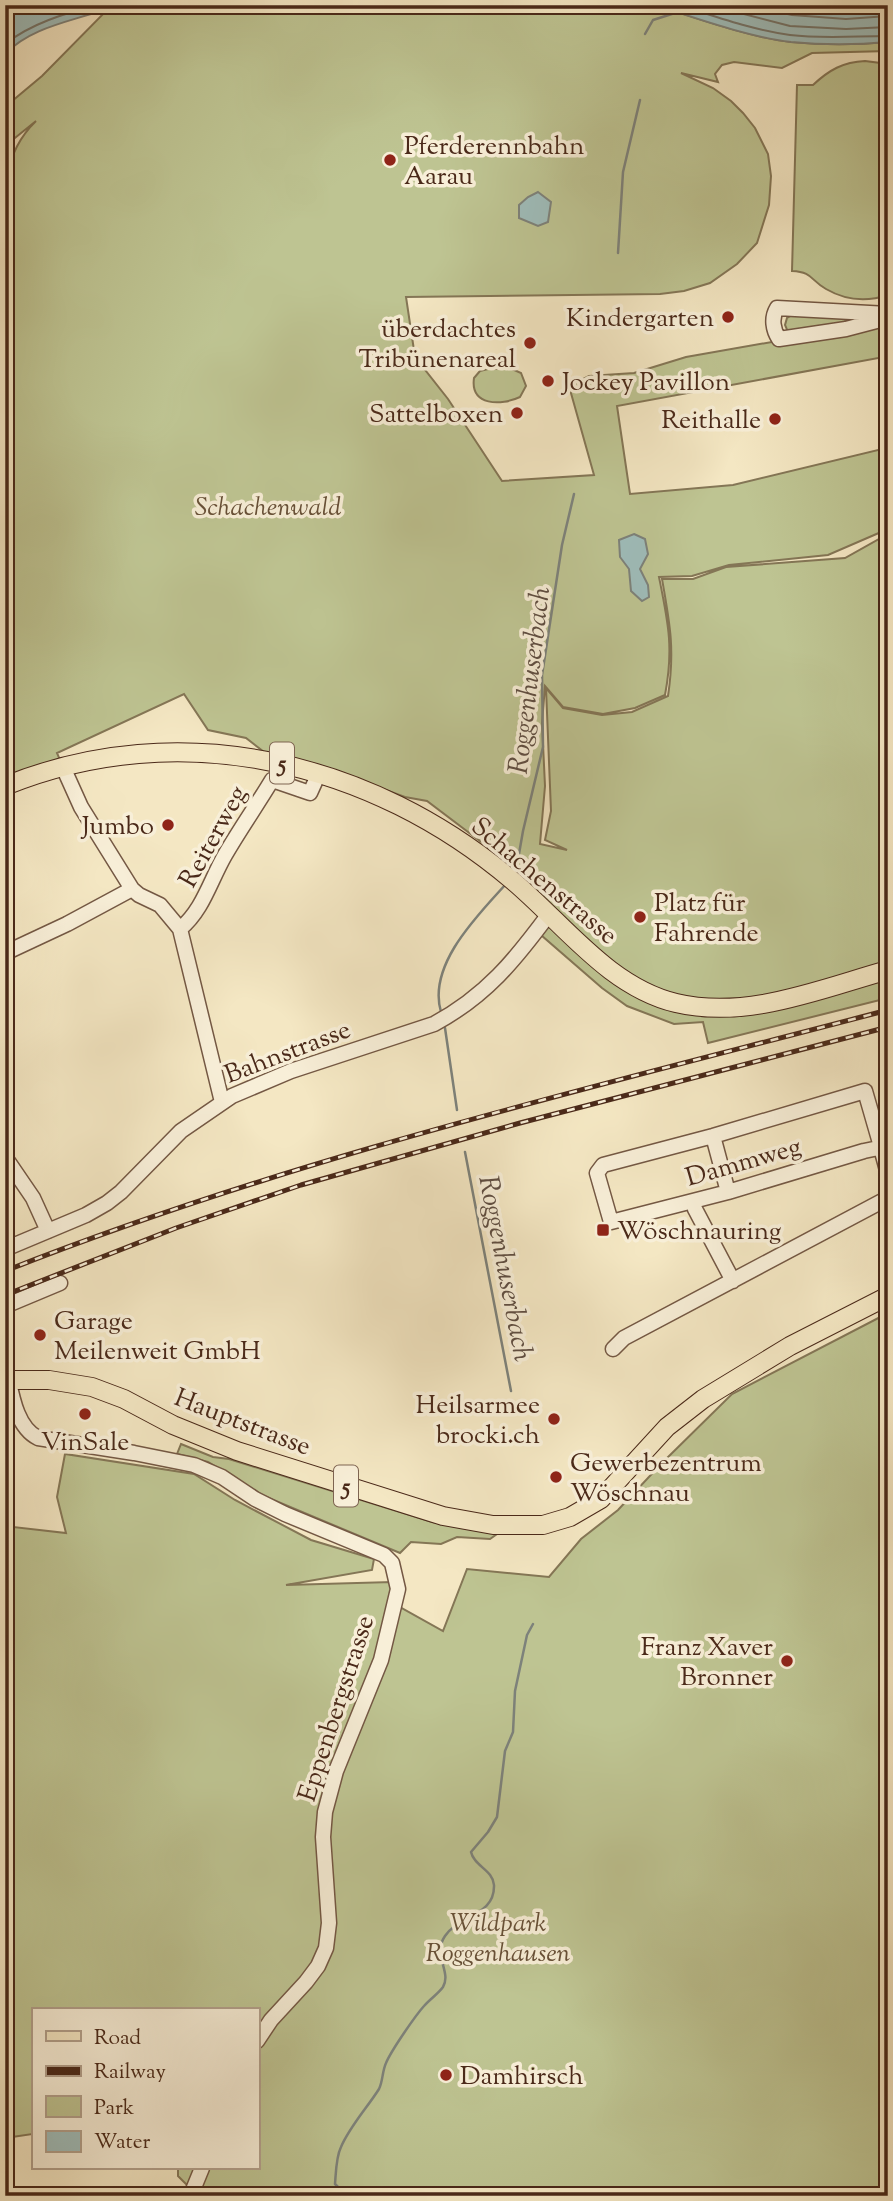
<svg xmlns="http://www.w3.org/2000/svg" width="893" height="2201" font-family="'Sorts Mill Goudy',serif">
<rect width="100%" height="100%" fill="#f4e7c3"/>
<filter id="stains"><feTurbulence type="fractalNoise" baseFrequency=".00286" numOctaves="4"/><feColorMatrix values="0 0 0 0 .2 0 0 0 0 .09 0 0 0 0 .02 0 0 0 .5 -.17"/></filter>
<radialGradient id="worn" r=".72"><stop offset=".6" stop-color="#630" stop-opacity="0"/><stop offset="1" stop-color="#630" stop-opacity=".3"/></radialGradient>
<path fill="#bec492" stroke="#847656" stroke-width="2" d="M123,5H655C696,18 748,37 791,42C823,45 855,45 888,42V51L812,53L782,68L734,62L722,65L715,74L718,82L681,73L713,88L731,101L743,113L755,128L768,154L771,176L769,205L757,243L737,264L710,283L684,291L660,294L406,297L415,357L448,399L502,481L594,475L569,386L589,376L634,373L686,357L846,329L883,325L884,357L617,406L630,494L733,485L882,449L888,455V529L828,555L729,565L692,576L659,577C668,622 674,648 665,695L635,708L603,714L563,707L545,686L542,723L545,786L540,844L567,850L545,840L551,811L546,688L563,708L602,715L632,712L668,696C675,650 670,624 662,579H693L726,567L845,558L888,534V963L772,996L732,1003L688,1000L622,975L505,860L427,801L405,797L331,770L268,755L246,738L208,730L184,694L57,753L63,767L5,786V228L13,239C0,198 3,153 36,121L5,146V107L42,76L104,13Z
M865,61L888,64V295C867,302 845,300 826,289C810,280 813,272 792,271L797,85H813C829,70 843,62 865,61Z
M794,314L862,317L841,325L788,332L785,325L787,318Z
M488,369H512L521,373L526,386L520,397C501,406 470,406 474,378L480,371Z
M548,925L691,1012L888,975V998L708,1043L703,1022L674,1024L627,1006L602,988L541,935Z
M888,1313V2196H198L178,2176V2168H257V2010H33V2134L5,2138V1526L66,1533L57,1497L65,1454L194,1474L235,1500L311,1540L374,1559L372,1570L286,1585L392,1582L400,1607L443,1631L467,1569L549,1577L581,1539L618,1510L662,1463L732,1394Z
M181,1444L213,1457L229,1459L432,1522L497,1534L490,1539L457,1537L441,1544L411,1542L400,1553L264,1496L208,1462L177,1454Z"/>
<path fill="#9fbebc" stroke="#7d827b" stroke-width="2" d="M5,5H116C79,21 34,24 5,54Z
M655,5H888V42C855,45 823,45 791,42C748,37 696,18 655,5Z
M538,192L551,202L548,222L538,226L519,218V205L528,197Z
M634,534L645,539L648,554L640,569L648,585L649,597L642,601L631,591L629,569L620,557L619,540Z"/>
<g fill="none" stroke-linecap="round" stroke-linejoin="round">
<path stroke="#74746a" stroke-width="2" d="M679,5C715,16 752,30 790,35C823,39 855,36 888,36
M709,5L790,26L846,29L888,27
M748,5L792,15L846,19L888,16
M5,44C32,23 64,14 96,5"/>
<path stroke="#7d827b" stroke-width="2.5" d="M645,34L653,20L678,12
M618,253L623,172L640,100
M516,871L523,831L543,747L542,675L562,545L574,494
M441,1012C427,965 478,915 506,884
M445,1028L457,1110
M465,1152L511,1391
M355,2196L341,2190L335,2184C336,2172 336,2157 341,2147C350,2126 367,2108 379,2089C383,2081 382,2072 386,2063C391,2051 415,2016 424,2006C430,1999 438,1994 443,1987C452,1972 432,1955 445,1936C459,1915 495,1916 494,1885C493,1870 474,1866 471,1852L488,1832L497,1817L505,1751L513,1732L515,1691L527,1635L533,1624"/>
<g stroke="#745844" stroke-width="17">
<path id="minor" d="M888,314L777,308C771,318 773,330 779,339L846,329L888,318
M132,889L139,895L160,905L180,929L222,1102
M180,929C203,910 210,881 225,855C240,829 257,805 272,780L310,793L319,773
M5,953L67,924L132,889L81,807L63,767
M713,1136L728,1192
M888,1146L864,1151L728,1192L611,1222L597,1173L603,1165L713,1136L865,1091L880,1143L881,1148L888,1174
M5,1157L33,1198L48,1231
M693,1201L695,1209L733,1281
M5,1249L86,1215L107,1203L121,1192L181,1131L232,1096L291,1071L434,1024C486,996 515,960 549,914
M5,1306L60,1283
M613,1349L624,1338L888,1198
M5,1364C11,1388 14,1426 38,1438L134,1453L194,1465L222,1477L255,1499L285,1514L384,1555L392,1563L398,1589L381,1660L336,1771L325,1812L323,1837L329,1923L326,1948L318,1966L306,1982L271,2020L257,2041
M187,2196L193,2190L202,2168"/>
</g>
<g stroke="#4a2919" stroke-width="20">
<path id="major" d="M5,786C180,715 372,761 513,881C564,924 609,987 676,1003C747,1020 820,989 888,970
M5,1380H49L92,1387L124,1399L173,1425L237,1451L443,1516L493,1525H543L570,1517L601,1499L667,1427L703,1399L790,1346L888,1296"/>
</g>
<use href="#minor" stroke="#f8efd8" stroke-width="14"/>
<use href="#major" stroke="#f4e7c3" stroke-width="18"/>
<g stroke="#4a2919" stroke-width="5">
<path id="rail" d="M5,1271C291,1158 591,1088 888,1010
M5,1295L176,1228L301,1185L520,1123L888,1027"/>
</g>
<use href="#rail" stroke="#f8efd8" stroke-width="2.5" stroke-dasharray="8" stroke-linecap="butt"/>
</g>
<g fill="#8f2418" stroke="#f8efd8" stroke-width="2.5">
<circle cx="390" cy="160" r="7"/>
<circle cx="728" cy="317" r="7"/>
<circle cx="530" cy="343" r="7"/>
<circle cx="548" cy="381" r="7"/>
<circle cx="517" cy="413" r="7"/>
<circle cx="775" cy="419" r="7"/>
<circle cx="168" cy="825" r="7"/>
<circle cx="640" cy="917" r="7"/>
<rect x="596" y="1223" width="14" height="14" rx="3.5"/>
<circle cx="40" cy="1335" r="7"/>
<circle cx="85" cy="1414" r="7"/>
<circle cx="554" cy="1419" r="7"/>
<circle cx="556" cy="1477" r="7"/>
<circle cx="787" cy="1661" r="7"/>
<circle cx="446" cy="2075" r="7"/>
</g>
<g text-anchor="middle" stroke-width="7" stroke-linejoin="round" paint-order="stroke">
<g fill="#f8efd8" stroke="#7e6452" stroke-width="2">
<rect x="270" y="742.5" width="24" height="41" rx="5"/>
<rect x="334" y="1465.5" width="24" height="41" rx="5"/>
</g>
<g font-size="24" font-weight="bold" fill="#4a2919">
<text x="282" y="771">5</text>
<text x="346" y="1494">5</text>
</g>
<g font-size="26" fill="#4a2919" stroke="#f8efd8" text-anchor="start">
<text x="404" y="154">Pferderennbahn<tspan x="404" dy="30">Aarau</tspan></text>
<text x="714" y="326" text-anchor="end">Kindergarten</text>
<text x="516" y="337" text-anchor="end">überdachtes<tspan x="516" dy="30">Tribünenareal</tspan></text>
<text x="562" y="390">Jockey Pavillon</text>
<text x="503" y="422" text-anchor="end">Sattelboxen</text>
<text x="761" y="428" text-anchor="end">Reithalle</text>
<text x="154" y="834" text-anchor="end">Jumbo</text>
<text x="654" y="911">Platz für<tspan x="654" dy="30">Fahrende</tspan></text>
<text x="617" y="1239">Wöschnauring</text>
<text x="54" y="1329">Garage<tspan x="54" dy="30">Meilenweit GmbH</tspan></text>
<text x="540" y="1413" text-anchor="end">Heilsarmee<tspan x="540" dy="30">brocki.ch</tspan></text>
<text x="85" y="1450" text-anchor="middle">VinSale</text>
<text x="570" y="1471">Gewerbezentrum<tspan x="570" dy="30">Wöschnau</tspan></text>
<text x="773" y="1655" text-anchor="end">Franz Xaver<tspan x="773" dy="30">Bronner</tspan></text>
<text x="460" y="2084">Damhirsch</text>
</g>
<g font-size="26" font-style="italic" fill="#675037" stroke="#f8efd8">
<text x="268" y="515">Schachenwald</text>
<text x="498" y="1931">Wildpark<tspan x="498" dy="30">Roggenhausen</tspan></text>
</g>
<g font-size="26" fill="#4a2919" stroke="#f8efd8">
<text transform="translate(212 836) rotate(-61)" y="9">Reiterweg</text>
<text transform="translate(545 880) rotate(40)" y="9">Schachenstrasse</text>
<text transform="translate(287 1051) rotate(-21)" y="9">Bahnstrasse</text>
<text transform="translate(743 1161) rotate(-16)" y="9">Dammweg</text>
<text transform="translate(243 1421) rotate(21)" y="9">Hauptstrasse</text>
<text transform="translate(335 1708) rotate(-72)" y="9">Eppenbergstrasse</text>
</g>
<g font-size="28" font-style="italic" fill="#5f4e42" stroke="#f8efd8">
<text transform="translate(528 680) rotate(-83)" y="10">Roggenhuserbach</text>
<text transform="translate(507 1268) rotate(79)" y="10">Roggenhuserbach</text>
</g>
</g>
<rect width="893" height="2201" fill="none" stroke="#f4e7c3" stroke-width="28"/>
<rect x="7" y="7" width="879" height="2187" fill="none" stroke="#4a2919" stroke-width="3.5"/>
<rect x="14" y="14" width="865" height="2173" fill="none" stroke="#4a2919" stroke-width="2"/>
<rect x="32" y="2008" width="228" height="161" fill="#f8efd8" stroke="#b2a08c" stroke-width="2"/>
<rect x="46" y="2031" width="35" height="10" fill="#f4e7c3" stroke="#b2a08c" stroke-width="2"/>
<text x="94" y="2044" font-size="21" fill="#4a2919">Road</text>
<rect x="46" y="2066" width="35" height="10" fill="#4a2919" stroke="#b2a08c" stroke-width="2"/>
<text x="94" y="2078" font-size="21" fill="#4a2919">Railway</text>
<rect x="46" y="2096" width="35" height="21" fill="#bec492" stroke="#b2a08c" stroke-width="2"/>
<text x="94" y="2114" font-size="21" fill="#4a2919">Park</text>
<rect x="46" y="2131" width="35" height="21" fill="#9fbebc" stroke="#b2a08c" stroke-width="2"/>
<text x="94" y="2148" font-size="21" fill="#4a2919">Water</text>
<rect width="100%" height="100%" filter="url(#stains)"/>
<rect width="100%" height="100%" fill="url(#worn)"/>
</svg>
